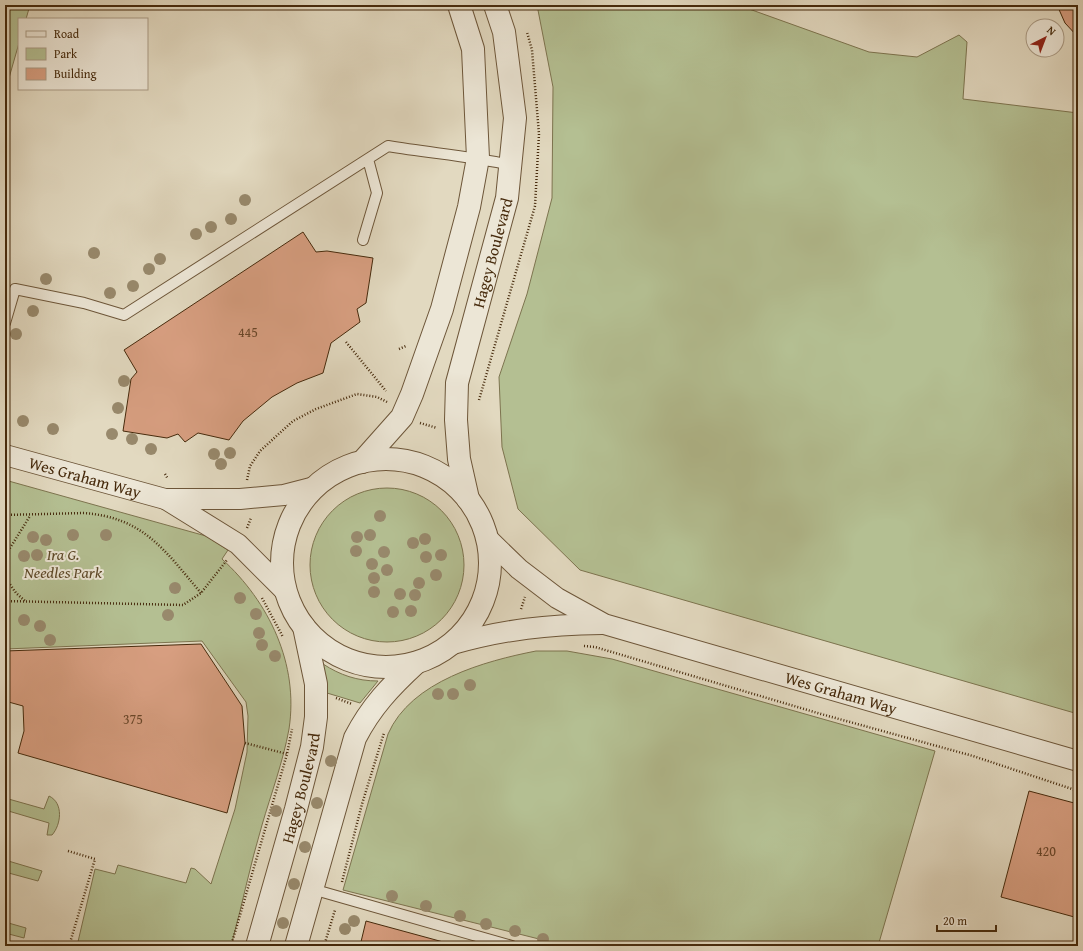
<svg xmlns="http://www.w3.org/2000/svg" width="1083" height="951" font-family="'Gentium Book Plus',serif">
<rect width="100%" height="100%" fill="#e2d9c0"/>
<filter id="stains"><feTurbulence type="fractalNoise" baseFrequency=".005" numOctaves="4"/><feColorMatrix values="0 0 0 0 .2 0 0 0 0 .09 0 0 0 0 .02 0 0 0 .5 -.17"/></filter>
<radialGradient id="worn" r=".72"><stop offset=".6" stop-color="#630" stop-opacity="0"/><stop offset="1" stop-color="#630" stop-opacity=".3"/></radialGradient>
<path fill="#b4bf92" stroke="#7d744f" d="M5,5H30L26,19H19V43L5,92Z
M537,5H738L869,52L917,57L959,35L967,42L963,99L1078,113V714L580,570L518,509L502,447L499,377L527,294L552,198L553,87Z
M5,480L206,536L228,550L222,559C269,602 299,664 289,729C283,762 271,794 262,825C250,865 242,906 231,946H77L95,869L115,874L118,865L186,883L191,868L195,869L211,884L235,809L247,752L248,716L246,702L202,641L5,649Z
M310 565a77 77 0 1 1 154 0a77 77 0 1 1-154 0Z
M536,651H567L612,659L935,751L878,946H567L343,890L388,734C411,681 485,661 536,651Z
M323,664C340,675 357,681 378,681L360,703L327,693Z
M49,796C64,803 61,825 52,835H47L49,823L5,810V798L44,809Z
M5,860L42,871L38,881L5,872Z
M5,922L26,928L24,938L5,933Z"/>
<path fill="#d79e80" stroke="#462a0c" d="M1057,5H1078V37L1065,23Z
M303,232L316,252L327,251L373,258L366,303L357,309L360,322L331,343L323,373L297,383L272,397L243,421L229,440L198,433L185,442L178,434L167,438L123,431L131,379L137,372L124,350Z
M201,644L242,706L245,743L227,813L18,753L24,731L23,706L5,701V651Z
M1029,791L1078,804V918L1001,897Z
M366,921L458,946H360Z"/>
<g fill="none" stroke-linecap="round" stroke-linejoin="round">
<g stroke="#6d5639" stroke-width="12">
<path id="service" d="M363,240L377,193L368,159
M5,323L15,289L84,303L124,315L388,146C429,153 470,156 511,165
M312,889L512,946"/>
</g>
<g stroke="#6d5639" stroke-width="22">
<g id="minor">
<path id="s1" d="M5,455L165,499H240L284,495L315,487"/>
<path d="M167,500L238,544L286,592"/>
<path id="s2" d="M487,538L519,569L557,598L604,624L1078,761"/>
<path d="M453,644C506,629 547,625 602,624"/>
</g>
</g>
<g stroke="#6d5639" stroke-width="24">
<g id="tertiary">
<circle cx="386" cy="563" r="104"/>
<path d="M362,462L402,417L412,394L442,309L469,207L478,158L473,49L459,5"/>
<path id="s3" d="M468,499L459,459L456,420L457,383L507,198L515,118L504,32L495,5"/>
<path id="s4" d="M257,946L296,809L312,747L316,717V684L304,627"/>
<path d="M296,946L355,738C371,707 390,687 416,663"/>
</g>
</g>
<path stroke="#462a0c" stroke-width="2.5" stroke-dasharray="1 2" stroke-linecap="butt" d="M346,342L386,391
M399,349L406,346
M479,400L535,206L539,134L532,50L527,32
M420,423L437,428
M165,474L168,479
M247,480L250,466L260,451L293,421L316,409L357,394L377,397L387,402
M5,515L83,513C144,517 165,551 201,593
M247,528L251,518
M5,556L30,516
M5,577L16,593L25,601
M262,598L283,637
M5,601L183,605L201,593L227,560
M521,609L525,597
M584,646L595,647L821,714L973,756L1078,791
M336,698L352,704
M245,743L287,754
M68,851L95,859L69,946
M342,882L362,804L384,733
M231,946L287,754L292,729
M324,946L335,910"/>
<use href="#service" stroke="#ece6d6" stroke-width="10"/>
<use href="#minor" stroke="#ece6d6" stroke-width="20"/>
<use href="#tertiary" stroke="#ece6d6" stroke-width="22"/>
</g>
<g fill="#98896c">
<circle cx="245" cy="200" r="6"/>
<circle cx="231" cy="219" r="6"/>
<circle cx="211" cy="227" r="6"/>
<circle cx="196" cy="234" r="6"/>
<circle cx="94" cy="253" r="6"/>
<circle cx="160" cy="259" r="6"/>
<circle cx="149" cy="269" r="6"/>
<circle cx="46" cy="279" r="6"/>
<circle cx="133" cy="286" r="6"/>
<circle cx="110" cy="293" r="6"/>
<circle cx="33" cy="311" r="6"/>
<circle cx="16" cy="334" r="6"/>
<circle cx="124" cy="381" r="6"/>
<circle cx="118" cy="408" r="6"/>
<circle cx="23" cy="421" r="6"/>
<circle cx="53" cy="429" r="6"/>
<circle cx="112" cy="434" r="6"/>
<circle cx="132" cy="439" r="6"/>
<circle cx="151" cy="449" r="6"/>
<circle cx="230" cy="453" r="6"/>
<circle cx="214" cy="454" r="6"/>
<circle cx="221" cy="464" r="6"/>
<circle cx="380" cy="516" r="6"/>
<circle cx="73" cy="535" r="6"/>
<circle cx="106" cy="535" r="6"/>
<circle cx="370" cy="535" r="6"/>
<circle cx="33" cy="537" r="6"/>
<circle cx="357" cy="537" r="6"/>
<circle cx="425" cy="539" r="6"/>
<circle cx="46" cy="540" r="6"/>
<circle cx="413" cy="543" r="6"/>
<circle cx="356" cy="551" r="6"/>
<circle cx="384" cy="552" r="6"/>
<circle cx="37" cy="555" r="6"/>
<circle cx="441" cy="555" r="6"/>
<circle cx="24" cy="556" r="6"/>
<circle cx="426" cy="557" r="6"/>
<circle cx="372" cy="564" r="6"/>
<circle cx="387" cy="570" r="6"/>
<circle cx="436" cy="575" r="6"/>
<circle cx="374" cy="578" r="6"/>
<circle cx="419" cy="583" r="6"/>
<circle cx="175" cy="588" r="6"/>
<circle cx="374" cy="592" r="6"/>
<circle cx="400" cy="594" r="6"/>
<circle cx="415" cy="595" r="6"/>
<circle cx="240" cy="598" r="6"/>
<circle cx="411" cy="611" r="6"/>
<circle cx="393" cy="612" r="6"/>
<circle cx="256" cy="614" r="6"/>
<circle cx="168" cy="615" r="6"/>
<circle cx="24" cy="620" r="6"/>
<circle cx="40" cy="626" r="6"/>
<circle cx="259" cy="633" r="6"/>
<circle cx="50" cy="640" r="6"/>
<circle cx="262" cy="645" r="6"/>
<circle cx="275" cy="656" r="6"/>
<circle cx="470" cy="685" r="6"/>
<circle cx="438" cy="694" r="6"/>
<circle cx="453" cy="694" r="6"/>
<circle cx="331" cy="761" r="6"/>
<circle cx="317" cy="803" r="6"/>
<circle cx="276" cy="811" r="6"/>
<circle cx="305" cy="847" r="6"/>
<circle cx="294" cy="884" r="6"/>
<circle cx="392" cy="896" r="6"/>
<circle cx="426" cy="906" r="6"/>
<circle cx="460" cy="916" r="6"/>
<circle cx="354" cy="921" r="6"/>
<circle cx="283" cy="923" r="6"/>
<circle cx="486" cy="924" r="6"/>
<circle cx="345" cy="929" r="6"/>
<circle cx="515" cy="931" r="6"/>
<circle cx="543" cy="939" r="6"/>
</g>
<g text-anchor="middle" stroke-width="4" stroke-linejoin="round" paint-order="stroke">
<g font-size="14" fill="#6a4729">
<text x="248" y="337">445</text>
<text x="133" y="724">375</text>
<text x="1046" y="856">420</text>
</g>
<g font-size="16" fill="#462a0c" stroke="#ece6d6">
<text dy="6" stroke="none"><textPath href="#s3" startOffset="252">Hagey Boulevard</textPath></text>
<text dy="6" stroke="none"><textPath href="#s1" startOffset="83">Wes Graham Way</textPath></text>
<text dy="6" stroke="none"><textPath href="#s2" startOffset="393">Wes Graham Way</textPath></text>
<text dy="6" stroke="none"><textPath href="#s4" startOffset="164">Hagey Boulevard</textPath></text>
</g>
<g font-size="16" font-style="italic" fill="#5c4827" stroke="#ece6d6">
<text x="63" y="560">Ira G.<tspan x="63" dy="18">Needles Park</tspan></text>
</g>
</g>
<rect width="1083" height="951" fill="none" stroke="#e2d9c0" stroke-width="20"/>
<rect x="6" y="6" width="1071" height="939" fill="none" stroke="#462a0c" stroke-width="2"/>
<rect x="10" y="10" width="1063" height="931" fill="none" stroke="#462a0c"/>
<rect x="18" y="18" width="130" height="72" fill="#ece6d6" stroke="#aa9b85"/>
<rect x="26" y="31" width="20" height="6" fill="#ece6d6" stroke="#aa9b85"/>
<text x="54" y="38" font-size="12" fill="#462a0c">Road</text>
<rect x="26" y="48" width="20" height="12" fill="#b4bf92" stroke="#aa9b85"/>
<text x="54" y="58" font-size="12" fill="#462a0c">Park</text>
<rect x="26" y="68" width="20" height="12" fill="#d79e80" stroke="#aa9b85"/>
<text x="54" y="78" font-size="12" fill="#462a0c">Building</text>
<g transform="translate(1045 38) rotate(42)"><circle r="19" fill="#ece6d6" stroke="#aa9b85"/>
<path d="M0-3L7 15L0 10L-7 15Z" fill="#8f2418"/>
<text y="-6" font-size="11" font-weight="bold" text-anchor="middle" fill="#462a0c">N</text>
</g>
<path d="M937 925v6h59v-6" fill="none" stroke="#462a0c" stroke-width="2"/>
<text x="943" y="925" font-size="12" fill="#462a0c" stroke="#ece6d6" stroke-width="3" paint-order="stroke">20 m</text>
<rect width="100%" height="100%" filter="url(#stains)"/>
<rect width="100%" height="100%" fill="url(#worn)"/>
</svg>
